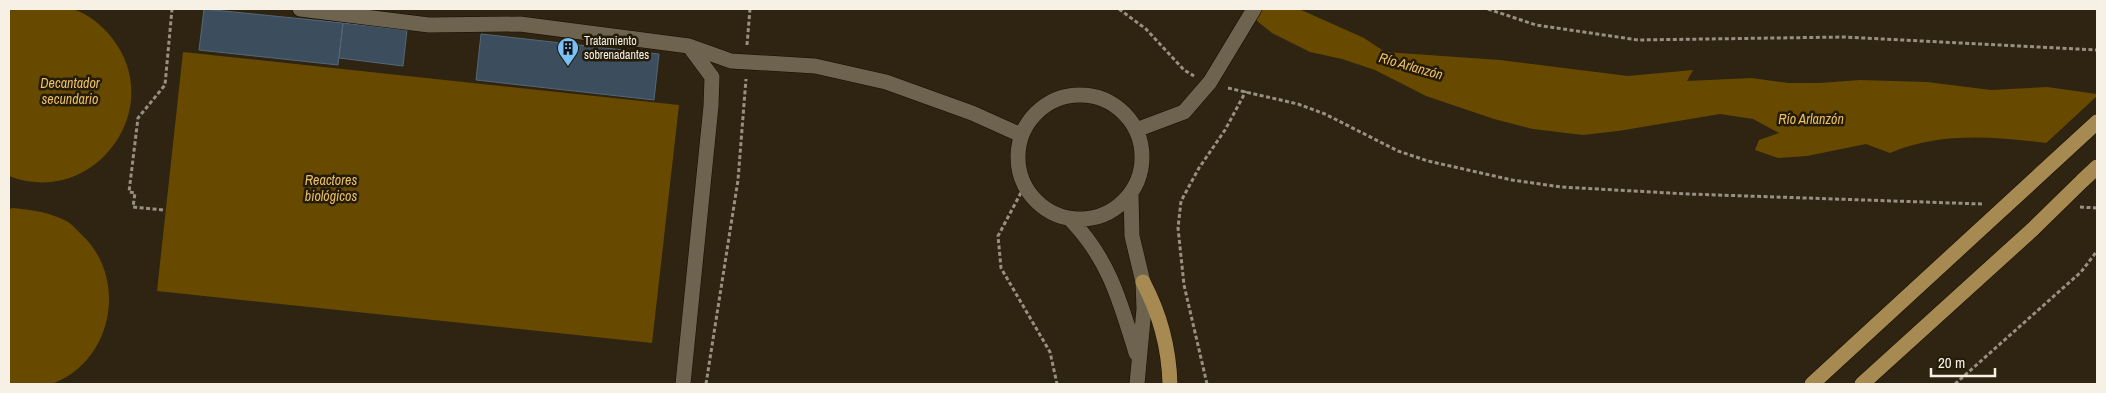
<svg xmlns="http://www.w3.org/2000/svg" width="2106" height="393" font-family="'Archivo Narrow',sans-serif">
<rect width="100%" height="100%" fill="#2e2411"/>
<path fill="#674a00" d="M9,9H73C88,14 102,25 112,38C168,109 93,209 9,176Z
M1242,9H1299L1364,38L1385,52L1500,60L1628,76L1693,70L1687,81L1752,78L1788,83H1820L1860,80L1927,82L1991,90L2047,87L2097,94V149C2030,142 1954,125 1890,153L1866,144L1807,156L1778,158L1755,150L1759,140L1779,133L1753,119L1720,114L1618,131L1583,135L1533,129L1494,119L1426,96L1375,70L1342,59L1310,52L1272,33Z
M183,52L679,105L652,343L157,291Z
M13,208C33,210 50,212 68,222C73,225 78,231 82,235C128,278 113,360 54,383C44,387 21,384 9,384V209Z"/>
<path fill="#2e2411" d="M2097,96V152L2043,146Z"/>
<path fill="#3c4e5d" stroke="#546777" d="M204,9L343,23L338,65L199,50Z
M343,23L407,30L403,66L339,58Z
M481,34L659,54L654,100L476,80Z"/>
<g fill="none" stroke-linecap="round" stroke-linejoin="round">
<g stroke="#160d00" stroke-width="16">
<path id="minor" d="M300,9L429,25L520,24L689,46L712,77L711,106L683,384
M689,46L731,61L815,66L886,82L972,113L1021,135
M1018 157a62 62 0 1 1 124 0a62 62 0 1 1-124 0Z
M1136,130L1184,112L1210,82L1254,9
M1131,194L1132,236L1143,282L1144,309L1137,384
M1070,219C1109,259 1120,301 1136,353"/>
</g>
<g stroke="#160d00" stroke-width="16">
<path id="major" d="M2082,181L2097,167
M1143,282C1160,314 1169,347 1170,384
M1812,384L1985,225
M1862,384L2033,229"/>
</g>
<path stroke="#989080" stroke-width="3" stroke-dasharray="4 2.5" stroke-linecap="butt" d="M1119,9L1146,29L1184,70L1194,76
M1488,9L1536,25L1638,40L1844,37L2097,50
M747,45L750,9
M1228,88L1298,104L1325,114L1398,151L1428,161L1512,180L1561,187L1688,194L1982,204
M1024,187L998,236L1001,268L1050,352L1057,384
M2080,207L2097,208
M163,210L133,207L135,193L129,192L138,118L165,85L172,9
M706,384L738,180L746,79
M1207,384L1184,285L1178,228L1181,201L1199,168L1225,130L1246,91
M1955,384L2081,272L2097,251"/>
<use href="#minor" stroke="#6e634e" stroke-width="15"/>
<use href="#major" stroke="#a68a51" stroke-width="15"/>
<g stroke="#160d00" stroke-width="16" stroke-linecap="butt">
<path id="major-bridge" d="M1985,225L2097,122
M2033,229L2082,181"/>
</g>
<use href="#major-bridge" stroke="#a68a51" stroke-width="15"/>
</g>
<defs>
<g id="building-pin" transform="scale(1.125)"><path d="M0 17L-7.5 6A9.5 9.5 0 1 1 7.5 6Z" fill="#79bff8" stroke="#241b08"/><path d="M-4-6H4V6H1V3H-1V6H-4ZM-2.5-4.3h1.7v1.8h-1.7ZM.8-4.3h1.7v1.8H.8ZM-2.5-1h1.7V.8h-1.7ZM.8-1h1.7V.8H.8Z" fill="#111"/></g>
</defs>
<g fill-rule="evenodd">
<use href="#building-pin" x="568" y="48"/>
</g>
<g text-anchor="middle" stroke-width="5" stroke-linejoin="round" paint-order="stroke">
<g font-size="12" fill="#f7f0e4" stroke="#241b08" text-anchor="start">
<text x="584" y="45">Tratamiento<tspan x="584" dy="14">sobrenadantes</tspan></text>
</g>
<g font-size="14" font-style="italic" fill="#ebbf66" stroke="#241b08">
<text transform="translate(1411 66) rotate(16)" y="5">Río Arlanzón</text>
<text x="70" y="88">Decantador<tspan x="70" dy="16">secundario</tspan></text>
<text x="1811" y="124">Río Arlanzón</text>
<text x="331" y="185">Reactores<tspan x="331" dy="16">biológicos</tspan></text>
</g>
</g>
<rect width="2106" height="393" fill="none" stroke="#f7f0e4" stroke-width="20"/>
<path d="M1931 368v8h64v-8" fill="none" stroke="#f7f0e4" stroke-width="2.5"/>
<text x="1938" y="368" font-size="15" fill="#f7f0e4" stroke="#241b08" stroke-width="4" paint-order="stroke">20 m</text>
</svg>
